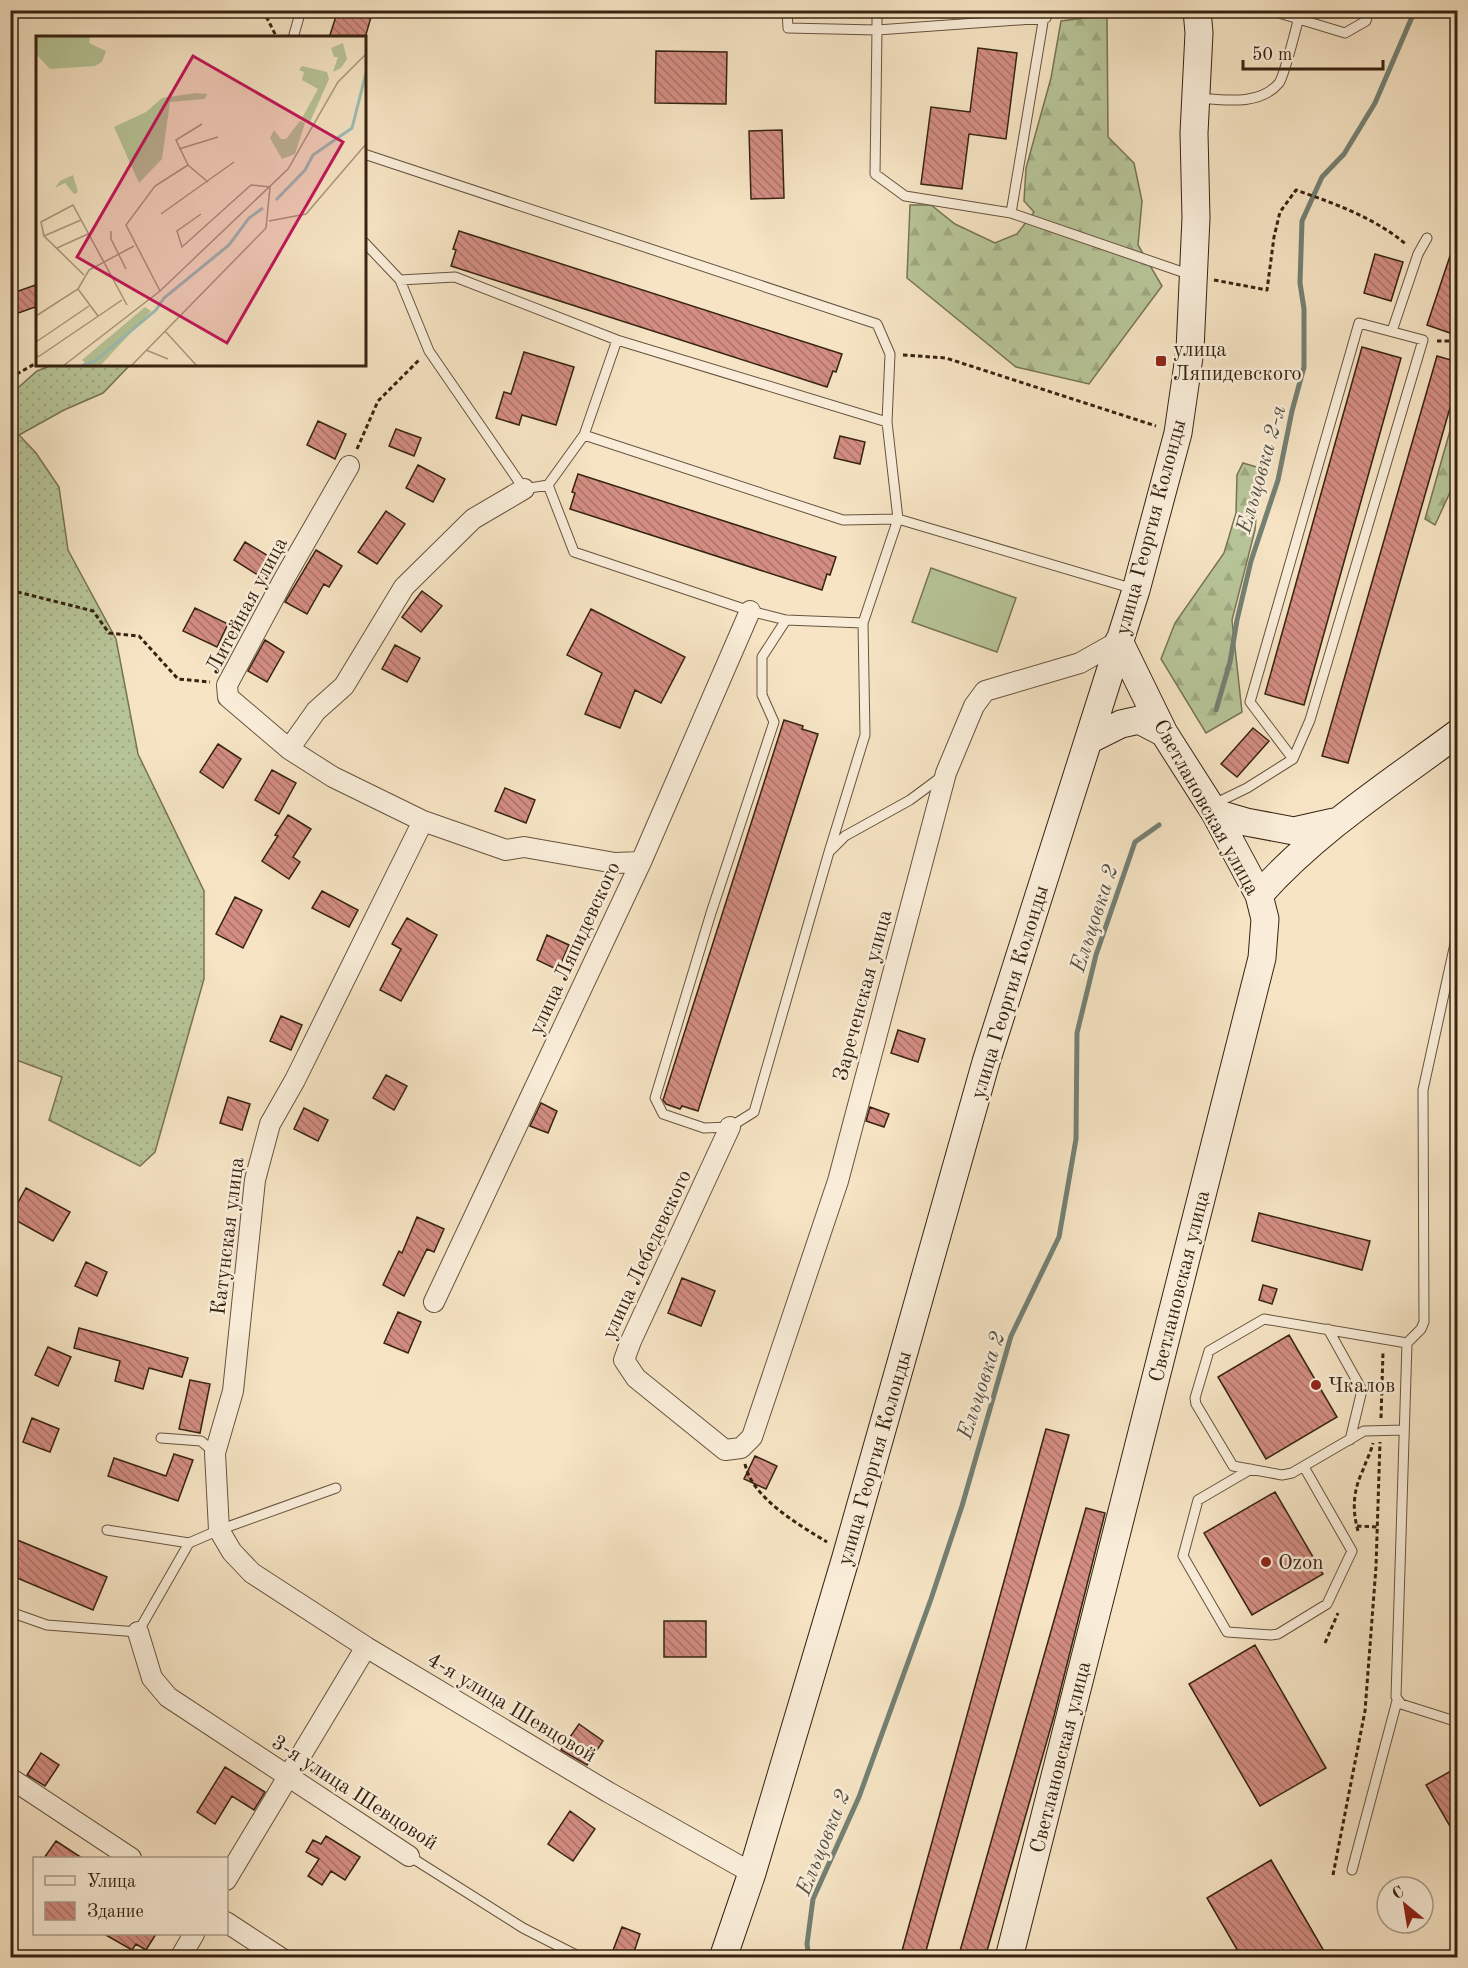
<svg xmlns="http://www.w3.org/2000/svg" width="1468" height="1968" font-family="'Old Standard TT',serif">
<defs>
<pattern id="grass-dots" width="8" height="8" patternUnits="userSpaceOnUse" patternTransform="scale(1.5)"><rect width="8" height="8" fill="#b7c598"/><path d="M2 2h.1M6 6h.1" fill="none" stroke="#9ea982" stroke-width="1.8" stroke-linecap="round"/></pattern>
<pattern id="forest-firs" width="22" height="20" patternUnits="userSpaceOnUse" patternTransform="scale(1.5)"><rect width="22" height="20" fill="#b7c598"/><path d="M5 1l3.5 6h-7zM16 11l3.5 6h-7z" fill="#9ea982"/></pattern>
<pattern id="building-back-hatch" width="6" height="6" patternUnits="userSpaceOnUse" patternTransform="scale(1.5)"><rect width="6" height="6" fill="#d38d82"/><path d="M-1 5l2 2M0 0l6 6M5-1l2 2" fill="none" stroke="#ac7369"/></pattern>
</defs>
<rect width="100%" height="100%" fill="#f6e4c4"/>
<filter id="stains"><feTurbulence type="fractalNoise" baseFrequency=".00333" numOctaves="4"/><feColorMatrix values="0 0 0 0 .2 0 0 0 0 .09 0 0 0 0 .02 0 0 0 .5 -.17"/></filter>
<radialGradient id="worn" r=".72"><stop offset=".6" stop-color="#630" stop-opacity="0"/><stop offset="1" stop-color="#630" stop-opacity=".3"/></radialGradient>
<path fill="url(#grass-dots)" stroke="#777454" stroke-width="1.5" d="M52,365H130L103,393L64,410L19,435L36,453L59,487L68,550L116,639L138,754L204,891V979L155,1152L140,1166L49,1120L62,1077L11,1058V394L37,371Z"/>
<path fill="url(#forest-firs)" stroke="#777454" stroke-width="1.5" d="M1107,15L1108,137L1134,163L1142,201L1138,245L1162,286L1089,384L1016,367L907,278L910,205H931L955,224L995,243L1017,234L1034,212L1024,201L1026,168L1051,78L1061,21Z
M1457,406V477L1435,525L1425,519Z
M1243,463L1260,468L1255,530L1232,620L1242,712L1206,733L1161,659L1175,623L1224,553L1236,513L1237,475Z"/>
<path fill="#b7c598" stroke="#777454" stroke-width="1.5" d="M931,568L1016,598L997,652L912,622Z"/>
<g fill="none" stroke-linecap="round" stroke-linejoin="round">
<path stroke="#748074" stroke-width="5" d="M1216,710L1230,662L1237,620L1251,561L1278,480L1292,411L1304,367V309L1300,283L1302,221L1322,177L1344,154L1375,103L1415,10
M809,1958L807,1944L813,1899L859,1797L931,1599L962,1506L1011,1336L1059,1237L1076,1139L1077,1033L1096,955L1135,842L1159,825"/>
</g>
<path fill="url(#building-back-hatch)" stroke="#372311" stroke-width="1.5" d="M338,10H373L365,38H329Z
M978,48L1017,53L1006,139L969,134L962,189L921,184L931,107L970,112Z
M656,51L727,52L726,104L655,103Z
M782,130L784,198L751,199L749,131Z
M459,231L842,354L836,372L833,371L827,387L451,266L456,250L453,249Z
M1455,241H1458V310L1450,333L1427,325Z
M1375,254L1403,262L1391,301L1364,293Z
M38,284V306L10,316V294Z
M1362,347L1401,358L1304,705L1265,694Z
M524,352L574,367L556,425L522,415L519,425L496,418L504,392L511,394Z
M1437,356L1458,362V380L1348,763L1322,756Z
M318,421L346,434L335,459L307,445Z
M396,429L421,438L414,456L389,446Z
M840,436L865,442L860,464L834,458Z
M418,465L445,479L433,502L406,488Z
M578,474L836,557L830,575L827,574L822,590L570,509L575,493L572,492Z
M386,511L405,524L377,564L358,552Z
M245,542L275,560L264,579L234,560Z
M316,550L342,566L329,587L324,584L307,614L285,602Z
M422,591L442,606L421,632L402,617Z
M195,608L228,624L217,647L183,631Z
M591,609L685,657L661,703L635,690L620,728L585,714L602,673L567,655Z
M265,640L284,652L267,682L248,671Z
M395,645L420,658L407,682L382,669Z
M784,720L803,726L802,729L818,734L698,1111L682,1106L680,1109L666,1104L663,1100Z
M1253,728L1269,741L1237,777L1221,764Z
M218,744L241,759L223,788L200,772Z
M272,770L296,783L279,814L255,800Z
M505,788L535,800L526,823L495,811Z
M288,815L311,829L293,857L300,862L289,879L262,861L278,836L275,835Z
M322,891L358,910L349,927L312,908Z
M235,897L262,910L243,948L216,934Z
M407,918L437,935L401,1001L380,990L401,949L392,944Z
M547,935L569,945L558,970L537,960Z
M281,1016L302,1025L291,1050L270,1041Z
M898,1030L925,1039L918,1062L891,1053Z
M386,1075L407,1086L394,1110L373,1098Z
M228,1097L250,1104L242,1130L220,1123Z
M541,1103L557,1111L548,1133L530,1126Z
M870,1107L889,1114L884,1127L866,1121Z
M304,1108L328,1120L318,1141L294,1129Z
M26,1188L70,1212L53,1241L10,1217Z
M1259,1213L1370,1241L1362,1270L1252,1241Z
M417,1217L444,1229L434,1252L427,1249L404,1296L383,1285L399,1251L402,1253Z
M86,1262L107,1272L97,1296L75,1286Z
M682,1278L715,1291L701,1326L668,1313Z
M1263,1285L1277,1289L1272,1304L1259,1300Z
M398,1312L421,1322L408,1353L384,1343Z
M79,1328L188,1358L182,1377L149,1368L143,1389L115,1381L120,1361L74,1348Z
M1289,1335L1337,1417L1266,1459L1218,1377Z
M48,1347L71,1357L58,1386L35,1375Z
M190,1380L210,1384L200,1433L179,1429Z
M32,1418L59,1429L50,1452L23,1442Z
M1046,1429L1069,1435L924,1958H900Z
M174,1454L193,1460L178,1501L108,1476L114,1458L166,1476Z
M755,1456L777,1466L766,1489L744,1479Z
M1275,1492L1323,1574L1252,1615L1204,1533Z
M1086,1508L1105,1513L1054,1716L985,1958H958Z
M10,1537L107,1577L93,1610L10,1575Z
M664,1621H706V1657H664Z
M1255,1645L1326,1768L1260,1806L1189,1684Z
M579,1724L603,1741L587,1765L561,1750Z
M41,1753L59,1765L45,1786L27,1775Z
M225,1767L265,1792L254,1810L232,1796L215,1824L197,1812Z
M1458,1767V1840L1426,1785Z
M570,1811L595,1829L573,1861L548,1844Z
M326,1836L360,1857L345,1880L331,1871L322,1885L308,1876L319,1859L306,1852L313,1840L321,1844Z
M56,1841L82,1858H44Z
M1271,1860L1328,1958H1242L1207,1898Z
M622,1927L640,1934L632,1958H610Z
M104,1934H156L146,1950L136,1944L132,1950Z"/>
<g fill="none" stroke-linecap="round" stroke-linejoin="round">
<g stroke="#67533e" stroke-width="11">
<path id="lane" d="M787,10L788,28L877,30V10
M1045,10L1011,213L1191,275
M1269,10L1345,33L1366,21L1369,10
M293,38L301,10
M1198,98C1224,100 1260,106 1279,83C1285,75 1297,23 1301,10
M364,154L877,324L890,354L887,422
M1011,213L905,196L875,174L877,30L1046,18
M364,242L400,280L455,277L617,340L887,422L898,519L1134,589
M400,280L429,351L524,489L548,485L584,435
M1392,331L1418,254L1427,238
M548,485L574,552L750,611L786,620L863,623L898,519L843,520L584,435L617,340
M786,620L762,657V695L774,722L711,913L655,1098L663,1114L704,1128L730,1127L754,1112L829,852L865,735L863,623
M1212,805L1247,788L1293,759L1310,720L1423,340L1359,323L1250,702L1293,759
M831,850L845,836L910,800L941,777
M1458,930L1423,1090L1424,1322L1421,1329L1407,1343L1396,1697L1401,1704L1458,1722
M1328,1329L1362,1390L1350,1440
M1404,1430L1364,1431L1292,1473L1282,1475L1233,1466L1196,1404L1195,1398L1209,1351L1264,1319L1407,1343
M161,1438L201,1441L215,1453
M1251,1469L1198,1500L1183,1556L1227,1632L1271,1635L1278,1634L1327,1604L1352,1551L1304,1467
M107,1530L189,1543
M10,1612L47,1625L138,1632L189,1543L219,1530L336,1488
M409,1856L523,1928L582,1958
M1352,1870L1397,1701"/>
</g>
<g stroke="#67533e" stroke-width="22">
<path id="street" d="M349,466L284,579L227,685L228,697L289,749L333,777L423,821L506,850L524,847L615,863L641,862
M289,749L316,711L344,686L404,587L473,519L524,489
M423,821L295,1080L270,1124L255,1180L233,1391L215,1453L219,1530L232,1552L252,1573L366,1647L608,1792L752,1873
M730,1127L631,1341L624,1360L636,1378L725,1450L741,1448L752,1437L838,1181L946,773L974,706L985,691L1080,663L1119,641
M434,1302L641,862L750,611
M138,1632L152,1678L168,1697L409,1856
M10,1778L131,1858
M226,1880L366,1647
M226,1922L281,1958
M180,1958L194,1934"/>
</g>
<g stroke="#372311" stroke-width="29">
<path id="secondary" d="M1089,740L1121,724L1139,720L1164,733
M1215,813L1246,822L1294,831L1334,822
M1259,895C1316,831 1389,784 1458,733
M723,1958L752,1873L846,1557L986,1062L1136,590L1178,433L1190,350L1196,218L1194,133L1199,33L1197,10
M1009,1958L1262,958L1265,919L1259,895L1215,813L1164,733L1119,641"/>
</g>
<path stroke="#372311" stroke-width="3" stroke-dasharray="4.5 3" stroke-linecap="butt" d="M263,10L277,38
M1214,280L1267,290L1274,237L1280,212L1296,190C1336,204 1375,218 1407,245
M1437,341H1458
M903,355L946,358L1156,426
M10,378L38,362
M357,449L378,401L419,360
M10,590L93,611L109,633L139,636L178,679L210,682
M1381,1418L1383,1352
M745,1464C752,1498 799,1525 827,1542
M1357,1526L1377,1527
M1358,1531C1352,1509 1353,1491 1363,1470C1366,1461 1371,1452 1373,1443
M1325,1643L1338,1613
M1333,1875L1365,1711L1376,1567L1380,1442"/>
<use href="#lane" stroke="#f9edd9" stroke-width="9"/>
<use href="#street" stroke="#f9edd9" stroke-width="20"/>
<use href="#secondary" stroke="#f9edd9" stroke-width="27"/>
</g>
<g fill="#8f2418" stroke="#f9edd9" stroke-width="2">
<rect x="1155" y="355" width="12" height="12" rx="3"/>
<circle cx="1316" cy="1385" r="6"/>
<circle cx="1266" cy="1562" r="6"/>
</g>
<g text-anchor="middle" stroke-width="5" stroke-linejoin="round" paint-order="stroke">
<g font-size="21" fill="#372311" stroke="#f9edd9" text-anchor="start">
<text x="1173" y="356">улица<tspan x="1173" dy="24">Ляпидевского</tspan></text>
<text x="1328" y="1392">Чкалов</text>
<text x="1278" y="1569">Ozon</text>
</g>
<g font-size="21" fill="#372311" stroke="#f9edd9">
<text transform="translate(1150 527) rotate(-75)" y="7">улица Георгия Колонды</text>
<text transform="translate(246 605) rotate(-62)" y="7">Литейная улица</text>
<text transform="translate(1207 807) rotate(61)" y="7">Светлановская улица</text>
<text transform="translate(574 948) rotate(-65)" y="7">улица Ляпидевского</text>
<text transform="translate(1009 992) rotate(-73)" y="7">улица Георгия Колонды</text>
<text transform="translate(862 995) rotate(-75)" y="7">Зареченская улица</text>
<text transform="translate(227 1236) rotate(-83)" y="7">Катунская улица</text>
<text transform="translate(646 1254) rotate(-65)" y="7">улица Лебедевского</text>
<text transform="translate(1179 1286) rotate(-76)" y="7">Светлановская улица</text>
<text transform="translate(874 1458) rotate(-74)" y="7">улица Георгия Колонды</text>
<text transform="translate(512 1707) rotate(31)" y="7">4-я улица Шевцовой</text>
<text transform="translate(1060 1757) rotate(-76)" y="7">Светлановская улица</text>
<text transform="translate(355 1792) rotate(33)" y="7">3-я улица Шевцовой</text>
</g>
<g font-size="22" font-style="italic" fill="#565243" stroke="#f9edd9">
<text transform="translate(1260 469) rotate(-74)" y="8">Ельцовка 2-я</text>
<text transform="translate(1093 918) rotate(-72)" y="8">Ельцовка 2</text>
<text transform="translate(980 1385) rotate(-72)" y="8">Ельцовка 2</text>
<text transform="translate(822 1842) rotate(-68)" y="8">Ельцовка 2</text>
</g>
</g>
<g transform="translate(36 36)">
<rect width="330" height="330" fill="#f6e4c4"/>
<path d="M0,0H54L53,7L70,15L66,26L59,30L14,33L0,18ZM160,57L171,58L169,63L134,66L126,123L103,147L78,91L110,76L126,62ZM37,139L42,156L38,158L29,147L19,152L24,145ZM109,271L115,275L64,330H52L46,324Z" fill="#b7c598"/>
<path d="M307,7L311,23L305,32L297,36L302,21H298L295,12ZM266,30L291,36L293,43L274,86L266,82L282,53L266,44L268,36L263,34ZM264,85L269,87L259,118L246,123L234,102L238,94L245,103H250Z" fill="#b7c598"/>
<path fill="none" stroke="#9dbeb6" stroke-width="3" d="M240,164L269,134L277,119L316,92L330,37M45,330L59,325L120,274L128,262L193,209L213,182L227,172"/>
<path fill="none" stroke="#aa977c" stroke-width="1.5" d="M166,88L140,104L152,129L172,146M143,113L182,101M125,178L198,126M233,185L270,178L330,108M75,195V203L90,233M8,200L45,184M21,212L52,198M48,239L8,200L5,186L37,169L91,269M42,253L62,280M124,255L90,189L119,150L152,129M0,280L42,253L53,234L98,210M129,295L161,330M0,306L53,270M110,314L132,323M0,317L2,321L86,264M27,330L124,255L252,133L302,46L330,18M95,330L230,192L234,151L215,149L146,211L141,195L165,178"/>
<path fill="#c2185b" fill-opacity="0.15" stroke="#c2185b" stroke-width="3" d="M157,20L307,106L191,307L41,221Z"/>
<rect width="330" height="330" fill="none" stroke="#372311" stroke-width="3"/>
</g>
<rect width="1468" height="1968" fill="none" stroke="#f6e4c4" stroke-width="36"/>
<rect x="12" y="12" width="1444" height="1944" fill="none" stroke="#372311" stroke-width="3"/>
<rect x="18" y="18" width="1432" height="1932" fill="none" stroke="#372311" stroke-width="1.5"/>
<rect x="33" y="1857" width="195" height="78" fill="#f9edd9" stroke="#ab9c89" stroke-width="1.5"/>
<rect x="45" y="1876" width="30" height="9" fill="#f9edd9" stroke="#ab9c89" stroke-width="1.5"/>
<text x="87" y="1887" font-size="18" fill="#372311">Улица</text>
<rect x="45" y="1902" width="30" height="18" fill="url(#building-back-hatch)" stroke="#ab9c89" stroke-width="1.5"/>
<text x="87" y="1917" font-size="18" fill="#372311">Здание</text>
<g transform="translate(1405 1905) rotate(330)"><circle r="28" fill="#f9edd9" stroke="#ab9c89" stroke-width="1.5"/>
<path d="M0-4.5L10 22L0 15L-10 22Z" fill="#8f2418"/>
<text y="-9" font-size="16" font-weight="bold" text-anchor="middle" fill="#372311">С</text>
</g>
<path d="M1243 60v9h140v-9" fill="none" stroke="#372311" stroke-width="3"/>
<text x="1252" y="60" font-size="18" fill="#372311" stroke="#f9edd9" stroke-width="4.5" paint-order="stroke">50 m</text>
<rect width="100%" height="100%" filter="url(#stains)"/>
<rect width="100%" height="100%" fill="url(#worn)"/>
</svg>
